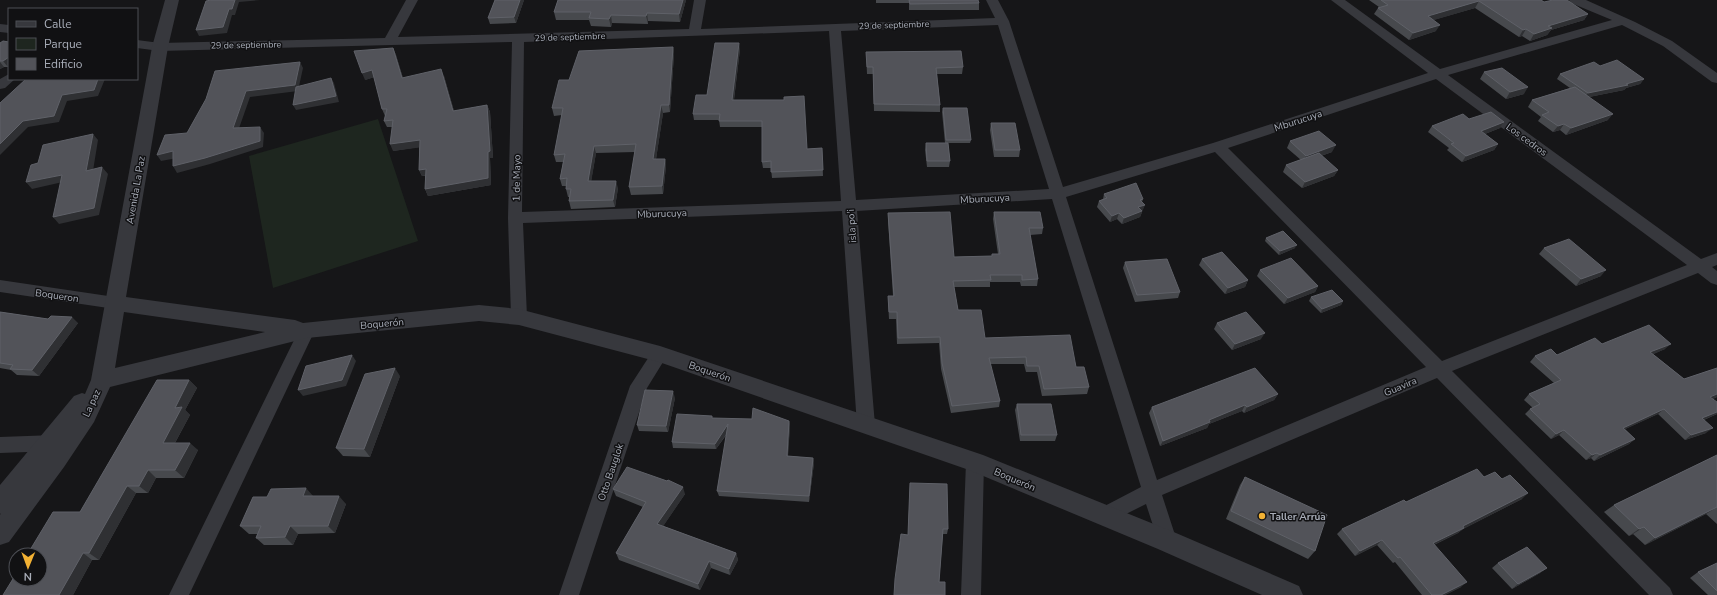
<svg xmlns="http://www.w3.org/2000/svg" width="1717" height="595" font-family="'Nunito Sans',sans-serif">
<rect width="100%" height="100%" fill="#161618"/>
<path fill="#1e261f" d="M378,119L418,241L273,288L249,156Z"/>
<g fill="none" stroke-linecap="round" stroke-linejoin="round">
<path fill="#37383d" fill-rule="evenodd" d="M406,0H418L398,37L689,29L694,0H706L701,29L995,18L986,0H998L1009,21L1063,187L1213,143L1428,73L1331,0H1345L1440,69L1612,20L1571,3L1569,0H1586L1635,22L1672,41L1717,73V83L1712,82L1663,46L1622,25L1448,75L1701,259L1717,253V265L1712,267L1717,271V285L1711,283L1698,273L1452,371L1670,588L1673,595H1649L1437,378L1162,495L1177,541L1174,547L1167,550L1160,547L1146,504L1104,525L1097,522L1094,516L1097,510L1141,487L1052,199L857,211L875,425L872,430L866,433L860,430L857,425L842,211L523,223L527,317L525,321L519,323L513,321L511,317L508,218L512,42L160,51L137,48V40L160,43L385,38ZM998,25L1049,189L856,200L841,31ZM829,31L841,201L522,212L524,42ZM1436,79L1687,265L1442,361L1228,148ZM1215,152L1426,367L1157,480L1066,197Z
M0,24L9,25V33L0,32Z
M9,74V79H15L5,88L0,89V79Z
M0,280L115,297L121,299L123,303L121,307L115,309L0,292Z
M307,324L313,325L315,330L189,595H169L299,330L301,325Z
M660,347L666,349L668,354L647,388L579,595H559L630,386L654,349Z
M55,435L61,437L64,443L61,449L55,451L0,453V437Z
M975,454L981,456L984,462L981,595H961L966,462L969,456Z"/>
<path fill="#37383d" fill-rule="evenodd" d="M165,0H179L168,47L126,297L295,320L303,323L479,305L519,309L660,346L983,455L1176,533L1299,586L1303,595H1262L1158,549L969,470L659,362L519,325L479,321L307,338L110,387L94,422L64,467L9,542L0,545V515L1,513L0,514V485L74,396L82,393L85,394L91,380L152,47ZM124,312L265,332L115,368Z"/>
</g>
<path fill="#47494d" d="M495,0H524L516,23L490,24L488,18Z
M558,0H686L680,22L648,21V24L612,23L611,27L591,26L589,20H556L554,12Z
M876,0H978L979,3V10H909V3H876Z
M1369,0H1541L1544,2L1588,14L1584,20L1551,30L1547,35L1530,41L1522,36L1519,37L1475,8L1433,20L1436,31L1409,40L1374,14L1378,8L1379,7Z
M9,42V67H4L0,69V43Z
M673,47L674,54L670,112L663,113L656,159H665L666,166L663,194L631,195L629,187L635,152L596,153L591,181L618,188L615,207L571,209L569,201L570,197H568L566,189V186H562L560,179L563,162H556L554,155L562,115L554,116L552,108L569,80Z
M393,48L396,55L403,78L444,76L454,111L487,105L490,112L493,158H490L491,185L428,196L425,189V176H422L419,170V147L393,151L392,127H387L384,121L385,116L382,109L374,77L365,80Z
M740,49L734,100L807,149L822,148L823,176L772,178L771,168H763L762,162V127H720L719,120H694L693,114Z
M866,52L963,67L962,74H937L940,105V112L874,111L873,74H867Z
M1600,66L1644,79L1640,84L1626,88L1624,90L1589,97L1608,120L1566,135L1560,130L1553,132L1538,121L1541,117L1528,107L1532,100L1570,88L1557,79L1560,74Z
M1484,72L1524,94L1506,99L1480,79Z
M943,108L971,140L970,143H948L950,161L949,167H927L925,150L926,143H945L942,112Z
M1469,119L1504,122L1500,128L1485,134L1498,144L1494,150L1462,162L1447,150L1449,148L1428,132L1432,126Z
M991,123L1020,150L1019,157H994L990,130Z
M1290,141L1332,152L1321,156L1338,170L1334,176L1302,188L1283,172L1286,165L1301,160L1287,148Z
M1104,194L1143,199L1142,202V212L1140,217L1122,224L1117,219L1110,222L1097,207L1099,201L1103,199Z
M994,212L1043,228L1042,234L1030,235L1038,279L1037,286H1021L1020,282H990V287H954L958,310L985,338L1076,367L1089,387L1087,394L1042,396L1037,372H1026L1024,364H990L1000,401L999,407L951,413L941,369L939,343L897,344L896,319H889L888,302V296H893L888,220V213L954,257L992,256V254H998L993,219Z
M1266,238L1295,248L1279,255L1265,241Z
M1544,248L1601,276L1576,286L1539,254Z
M1202,259L1248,280L1245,287L1225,294L1199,265Z
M1125,262L1180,292L1178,298L1135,302L1123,268Z
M1260,270L1318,286L1315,292L1284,304L1257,276Z
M1311,297L1343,301L1341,305L1321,313L1309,301Z
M0,312L48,319L78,323L39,376L17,375L11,370L0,368Z
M1217,323L1261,339L1232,350L1214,329Z
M1602,344L1665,349L1653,354L1684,379L1717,368V397L1713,399L1717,414L1704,420L1706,433L1685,440L1658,414L1625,429L1635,439L1629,444L1594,461L1591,458L1586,460L1559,435L1551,439L1525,414L1530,409L1533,408L1524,400L1529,394L1554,383L1530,362L1535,356L1557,355Z
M400,376L370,457L343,456L336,448Z
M189,380L197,388L185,410L190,415L175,443L198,450L184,478H156L148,493H136L99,560H92L73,595H3L80,512Z
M1278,394L1274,400L1244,413L1242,411L1209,424L1207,428L1160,446L1149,413L1152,407Z
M675,398L668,432L639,431L637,425Z
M1017,404L1057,435L1055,441H1020L1015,410Z
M712,418L789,421L790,426L788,456L813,458L814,463L809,502L719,496L717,491L727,434L716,449L673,448L672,442Z
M1717,455V524L1706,514L1645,545L1633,534L1629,536L1604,512L1614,505Z
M1245,477L1315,551L1308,559L1226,519L1240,485Z
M1484,477L1522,499L1463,529L1458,533L1434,545L1461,587L1445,595H1422L1395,562L1393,563L1377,545L1355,556L1337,534L1342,529L1406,502Z
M910,483L948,529L947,534H943L939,582L945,595L908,535Z
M613,489L685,494L663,526L736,553L738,560L730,575L711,568L700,590L619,560L616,553L643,507L616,496Z
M313,496L346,504L335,533L298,534L293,545H264L256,538L257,534H249L240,526Z
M1498,563L1547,568L1540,573L1512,589L1492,568Z
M1717,563V595H1708L1690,578L1698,572Z"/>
<path fill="#2f3033" d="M235,0H260L239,2L235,15H232L227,33L199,36L196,30L229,9Z
M520,0H524L516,23L514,17Z
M683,0H686L680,22L679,14Z
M1479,1L1475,8L1424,23L1428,16Z
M647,13L648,21V24L646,16Z
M1588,14L1584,20L1551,30L1547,35L1530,41L1534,34L1548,26Z
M611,15L612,23L611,27L609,19Z
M1440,25L1436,31L1409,40L1413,33Z
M1526,29L1522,36L1519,37L1523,30Z
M739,43L740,49L733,107L732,100Z
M673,47L674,54L670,112L669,105Z
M393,48L396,55L405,85L402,78Z
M9,57V67H8L3,61Z
M0,62L4,67L0,69Z
M300,62L303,68L298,91L250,97L237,134L233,128L246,91Z
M441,69L444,76L456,118L453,111Z
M372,70L375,77L365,80L362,73Z
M331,78L334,83L339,102L296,110L293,105Z
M98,79H105L98,96L67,101L59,122L28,127L0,155V144L23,121L62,95Z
M1644,79L1640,84L1626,88L1624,90L1584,98L1588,93L1626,84Z
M1528,87L1524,94L1506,99L1510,92Z
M487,105L490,112L493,158H490L491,185L428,196L425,189L488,152Z
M661,105L663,113L655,166L653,159Z
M1613,114L1608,120L1566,135L1571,128Z
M1504,122L1500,128L1477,137L1481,131Z
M1564,124L1560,130L1553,132L1558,126Z
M260,127L264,133L263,147L210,164L177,173L173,166Z
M93,134L98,140L92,177L86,171Z
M420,140L423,147L393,151L390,144Z
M1498,144L1494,150L1462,162L1466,156Z
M1336,145L1332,152L1303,162L1306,156Z
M594,146L596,153L590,189L588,181Z
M173,151L177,158L161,161L157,155Z
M665,159L666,166L663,194L662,186Z
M102,167L108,174L99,215L59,224L53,217Z
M426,169L429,175L422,176L419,170Z
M1338,170L1334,176L1302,188L1305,182Z
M62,175L67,181L32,189L26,182Z
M616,181L618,188L615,207L613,200Z
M1145,205L1140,217L1122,224L1124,218L1138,207Z
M1119,213L1117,219L1110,222L1112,216Z
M1297,245L1295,248L1279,255L1280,251Z
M1606,270L1601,276L1576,286L1581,279Z
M1248,280L1245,287L1225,294L1228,288Z
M1318,286L1315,292L1284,304L1288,298Z
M1343,301L1341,305L1321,313L1322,309Z
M72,317L78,323L39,376L32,370Z
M1265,333L1261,339L1232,350L1235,344Z
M1671,344L1665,349L1645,358L1650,352Z
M352,355L356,361L346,386L303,396L298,390Z
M395,368L400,376L370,457L364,449Z
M189,380L197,388L185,410L190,415L171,450L163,443L175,408Z
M673,391L675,398L668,432L666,426Z
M1278,394L1274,400L1244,413L1247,407Z
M1717,394V397L1704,402L1710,397Z
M1245,405L1242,411L1209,424L1207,428L1160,446L1163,441L1209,420Z
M1664,409L1658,414L1617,433L1623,428Z
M1717,412V414L1696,423L1702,418Z
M789,421L790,426L787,462V456Z
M728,424L729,430L716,449L715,444Z
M1713,428L1706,433L1685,440L1691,435Z
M1564,430L1559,435L1551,439L1556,434Z
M1635,439L1629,444L1594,461L1600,455Z
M190,443L198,450L184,478L175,470Z
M1597,453L1591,458L1586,460L1592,455Z
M813,458L814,463L809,502V496Z
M148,470L156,478L148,493L139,486Z
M127,486L136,493L99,560L89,553Z
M683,487L685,494L660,531L657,524Z
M306,488L314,497L303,496Z
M1528,493L1522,499L1463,529L1458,533L1427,548L1433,543L1463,526Z
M339,496L346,504L335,533L328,526Z
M1717,507L1706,514L1645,545L1655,538Z
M290,526L298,534L293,545L285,537Z
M1644,527L1633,534L1629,536L1639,529Z
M1382,540L1377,545L1355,556L1360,551Z
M83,553L92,560L73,595H59Z
M736,553L738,560L730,575L729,569Z
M709,561L711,568L700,590L698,584Z
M1547,568L1540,573L1512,589L1518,584Z
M1467,582L1461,587L1445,595H1441Z"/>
<path fill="#525359" stroke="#5f6168" d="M211,0H235L232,9H229L223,27L196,30L206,1Z
M495,0H520L514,17L488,18Z
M558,0H683L679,14L647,13L646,16L611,15L609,19L589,18L591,12H554Z
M909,0H978L979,3L910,4Z
M1381,0H1541L1544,2L1553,0H1567L1588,14L1548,26L1552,28L1534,34L1526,29L1523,30L1479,1L1428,16L1440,25L1413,33L1378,8L1388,5Z
M3,41L9,42V57L3,61H0V43Z
M715,43H739L732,100H784V97L804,96L807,149L822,148L823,170L771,172V161L762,162V121H719L720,114H693L696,95H707Z
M673,47L669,105H661L653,159H665L662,186L629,187L636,144L594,146L588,181H616L613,200L569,201L571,189H566L567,178L560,179L565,154L554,155L563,108H552L559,80H569L579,51Z
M393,48L402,78L441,69L453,111L487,105L490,151L488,152V178L425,189L426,169L419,170L420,140L390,144L393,120L384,121L387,109H382L372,70L362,73L354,51Z
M961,51L963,67L936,68L940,105L874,104L873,67H867L866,52Z
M1617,60L1644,79L1626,84L1628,85L1588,93L1560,74L1594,62L1600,66Z
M300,62L295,85L246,91L233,128L260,127V141L205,158L173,166V151L157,155L165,135L187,133L206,99L215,71Z
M1502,68L1528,87L1510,92L1484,72Z
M331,78L336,96L293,105L296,87Z
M26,79H98L94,90L62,95L54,116L23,121L0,144V103Z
M1575,87L1613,114L1571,128L1564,124L1558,126L1542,115L1549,112L1532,100Z
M943,108H967L971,140H946Z
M1491,112L1504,122L1481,131L1498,144L1466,156L1451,144L1454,143L1432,126L1463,114L1469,119Z
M991,123H1015L1020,150H995Z
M1319,131L1336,145L1306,156L1290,141Z
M93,134L86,171L102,167L94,208L53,217L62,175L26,182L31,165L38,163L43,145Z
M926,143H948L950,161H927Z
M1319,153L1338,170L1305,182L1286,165Z
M1136,183L1143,199L1140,200L1145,205L1138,207L1142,211L1124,218L1119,213L1112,216L1099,201L1107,198L1104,194Z
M950,212L954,257L992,256V254H1000L994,212H1040L1043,228H1029L1038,279L1022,280V275H990L991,280L953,281L958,310H981L985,338L1070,335L1076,367H1084L1089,387L1044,389L1039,366H1027L1026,357L989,358L1000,401L952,406L942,363L940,337L898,338L897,312H889L888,296H894L888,213Z
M1283,231L1297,245L1280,251L1266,238Z
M1569,239L1606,270L1581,279L1544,248Z
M1222,252L1248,280L1228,288L1202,259Z
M1291,258L1318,286L1288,298L1260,270Z
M1167,259L1180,292L1137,295L1125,262Z
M1332,290L1343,301L1322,309L1311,297Z
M0,312L48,319L51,316L72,317L32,370L10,369L13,365L0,363Z
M1246,312L1265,333L1235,344L1217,323Z
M1649,325L1671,344L1650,352L1684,379L1717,368V394L1710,397L1717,402V412L1702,418L1713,428L1691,435L1664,409L1623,428L1635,439L1600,455L1597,453L1592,455L1564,430L1556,434L1530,409L1540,404L1529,394L1561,380L1535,356L1551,349L1557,355L1595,338L1602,344Z
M352,355L342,380L298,390L306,366Z
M395,368L364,449L336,448L365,374Z
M1255,368L1278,394L1247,407L1245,405L1209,420L1210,422L1163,441L1152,407Z
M157,380H189L175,408L182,407L163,443H190L175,470H148L139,486H127L89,553H83L59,595H3L16,574V579H40V555H27L53,512H80Z
M645,390L673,391L666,426L637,425Z
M1017,404H1051L1057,435H1021Z
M753,408L789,421L787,456L813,458L809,496L717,491L728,424L715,444L672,442L677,414L712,416V418L752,419Z
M1717,455V507L1655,538L1644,527L1639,529L1614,505Z
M627,467L667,481L668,480L683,487L657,524L736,553L729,569L709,561L698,584L616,553L646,502L613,489Z
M1477,469L1484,477L1495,472L1502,479L1510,475L1528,493L1463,526L1464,528L1433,543L1467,582L1441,595H1432L1400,557L1398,558L1382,540L1360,551L1342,529L1404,500L1406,502Z
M1245,477L1327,515L1315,551L1231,511Z
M910,483L947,484L948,529H943L939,582H945V595H894L895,579L901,534L908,535Z
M306,488L303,496H339L328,526H290L285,537L256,538L261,526H240L253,497H267L271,489Z
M1527,547L1547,568L1518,584L1498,563Z
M1717,563V591L1698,572Z"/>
<circle fill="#f2b134" stroke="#111113" stroke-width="1.5" cx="1262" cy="516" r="4"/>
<g text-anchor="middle" stroke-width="3" stroke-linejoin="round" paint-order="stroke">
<g font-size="9" fill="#a8adb8" stroke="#111113">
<text transform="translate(894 25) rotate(-2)" y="3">29 de septiembre</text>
<text transform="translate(570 37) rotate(-2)" y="3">29 de septiembre</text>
<text transform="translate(246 45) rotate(-1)" y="3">29 de septiembre</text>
</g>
<g font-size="10" fill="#a8adb8" stroke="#111113">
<text transform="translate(1298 120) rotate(-18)" y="4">Mburucuya</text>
<text transform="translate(1527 139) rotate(36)" y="4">Los cedros</text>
<text transform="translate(516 178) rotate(-89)" y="4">1 de Mayo</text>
<text transform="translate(135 190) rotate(-80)" y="4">Avenida La Paz</text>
<text transform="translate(985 198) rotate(-3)" y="4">Mburucuya</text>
<text transform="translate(662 213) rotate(-2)" y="4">Mburucuya</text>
<text transform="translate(851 226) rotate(-94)" y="4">isla po'i</text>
<text transform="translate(57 295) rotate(8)" y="4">Boqueron</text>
<text transform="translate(382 323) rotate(-5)" y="4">Boquerón</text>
<text transform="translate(710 371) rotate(19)" y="4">Boquerón</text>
<text transform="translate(1400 386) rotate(-23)" y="4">Guavira</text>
<text transform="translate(91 403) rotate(-65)" y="4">La paz</text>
<text transform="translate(610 472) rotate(-71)" y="4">Otto Bauglok</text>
<text transform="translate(1015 479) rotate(23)" y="4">Boquerón</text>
</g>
<g font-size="10" font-weight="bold" fill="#a8adb8" stroke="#111113" text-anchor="start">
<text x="1270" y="520">Taller Arrúa</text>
</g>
</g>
<rect x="8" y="8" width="130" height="72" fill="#111113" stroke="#4d4f55"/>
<rect x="16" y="21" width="20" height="6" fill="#37383d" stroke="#4d4f55"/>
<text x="44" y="28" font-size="12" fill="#a8adb8">Calle</text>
<rect x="16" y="38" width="20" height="12" fill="#1e261f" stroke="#4d4f55"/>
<text x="44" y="48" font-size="12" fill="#a8adb8">Parque</text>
<rect x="16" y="58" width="20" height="12" fill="#525359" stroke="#4d4f55"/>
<text x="44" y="68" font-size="12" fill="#a8adb8">Edificio</text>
<g transform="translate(28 567) rotate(181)"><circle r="19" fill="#111113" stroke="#4d4f55"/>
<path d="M0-3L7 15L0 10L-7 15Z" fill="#f2b134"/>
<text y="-6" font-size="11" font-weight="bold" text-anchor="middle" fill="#a8adb8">N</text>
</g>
</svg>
